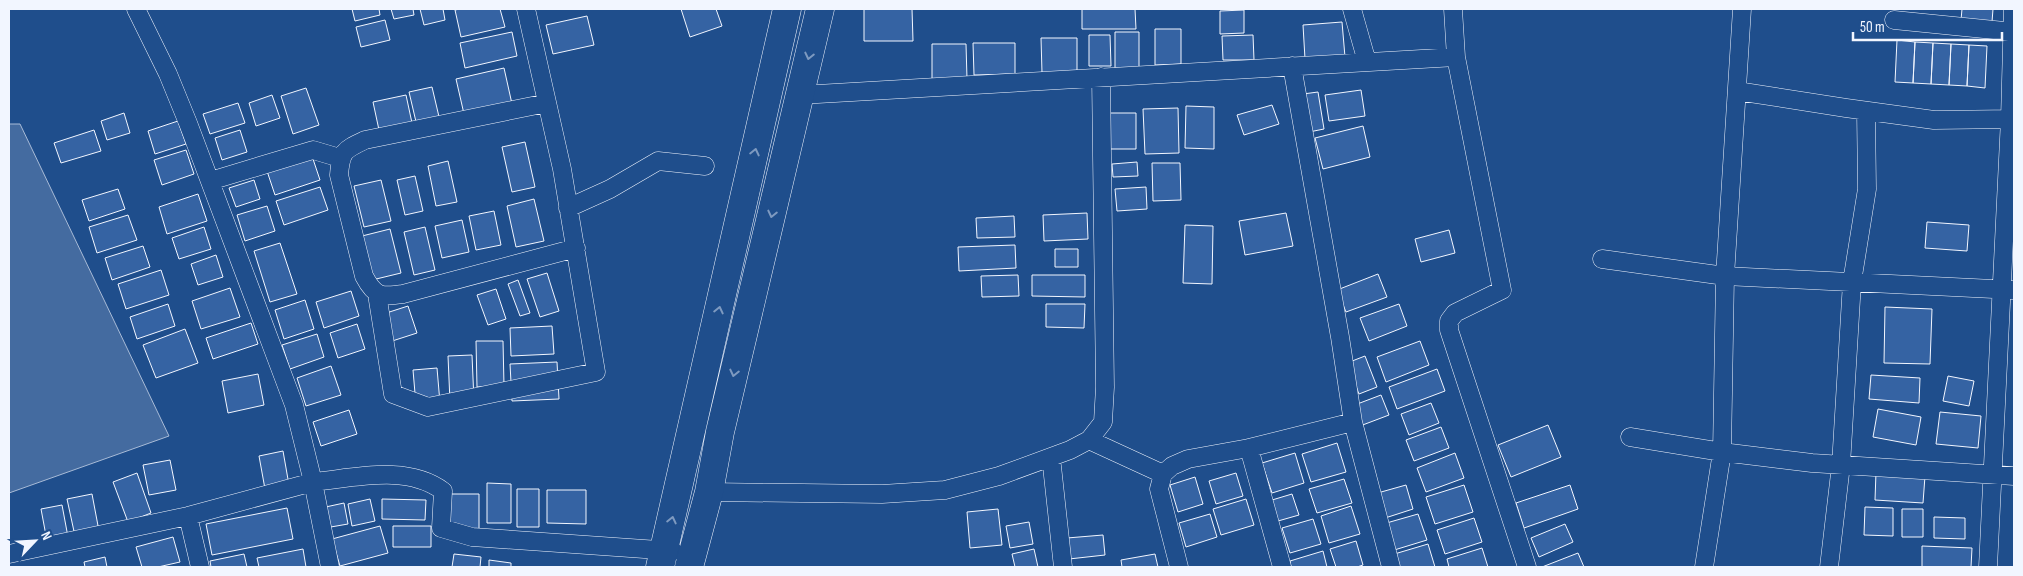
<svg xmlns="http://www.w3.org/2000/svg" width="2023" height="576" font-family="'Sofia Sans Condensed',sans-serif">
<rect width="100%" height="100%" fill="#1f4e8c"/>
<path fill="#446ba0" stroke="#a8bbd7" d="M9,124H20L169,436L9,493Z"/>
<path fill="#3563a3" stroke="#f2f6ff" d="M352,9H379L380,15L355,21Z
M391,9H413L414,15L394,19Z
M420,9H443L445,20L424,25Z
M460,9H500L505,27L461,37L455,10Z
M681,9H716L722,26L690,37Z
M864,9H912L913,41H864Z
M1082,9H1135L1136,29H1082Z
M1962,9H1993L1992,22L1961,20Z
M1244,10V33L1220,34V11Z
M587,16L594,45L553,54L546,25Z
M385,20L390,40L361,47L356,27Z
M1342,22L1345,57L1305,59L1303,25Z
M1155,29H1181V64L1155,65Z
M512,32L517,56L465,68L460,43Z
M1115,32H1139V68H1115Z
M1089,35H1110L1111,66H1089Z
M1253,35L1254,60H1223L1222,36Z
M1041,38H1077V72L1042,73Z
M1897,40L1915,42L1913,83L1895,82Z
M1915,42L1933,43L1931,84L1913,83Z
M973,43H1015V74L974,75Z
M1933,43L1951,44L1949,85L1931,84Z
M932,44H966L967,79H932Z
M1951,44L1969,45L1967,86L1949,85Z
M1969,45L1987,46L1985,88L1967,86Z
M504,68L512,104L464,114L456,79Z
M432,87L440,121L417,126L409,92Z
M306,88L319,125L293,134L281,96Z
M1361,90L1365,116L1329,121L1325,95Z
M1318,92L1324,129L1309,132L1303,94Z
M272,95L280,118L256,126L249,103Z
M406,95L412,123L379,130L373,102Z
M238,103L245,123L210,134L203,114Z
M1272,105L1279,124L1244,135L1237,115Z
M1186,106L1214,107V149L1185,148Z
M1178,108L1179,153L1145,154L1143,109Z
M124,113L130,133L107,140L101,121Z
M1108,113H1136V149H1107Z
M178,121L186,144L155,154L148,131Z
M1363,126L1370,157L1323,169L1315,138Z
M94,130L101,151L61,163L54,143Z
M240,130L247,152L222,160L215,138Z
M525,142L535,187L512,192L502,147Z
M186,150L194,174L162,185L154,160Z
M311,153L320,180L275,195L266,168Z
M448,161L457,202L436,206L428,166Z
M1137,162L1138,176L1113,177L1112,164Z
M1152,163H1180L1181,200L1153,201Z
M415,176L423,211L405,215L397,180Z
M254,180L260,199L236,207L229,188Z
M381,180L391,221L364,227L354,186Z
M320,187L328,210L284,225L276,201Z
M1146,187L1147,209L1117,211L1115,189Z
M118,189L125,209L89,221L82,200Z
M198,194L207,221L167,234L159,207Z
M534,199L544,241L516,247L507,206Z
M267,206L275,231L245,241L237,215Z
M494,211L501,245L476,250L469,216Z
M1087,213L1088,239L1044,241L1043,215Z
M1286,213L1293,246L1245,255L1239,221Z
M128,215L137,240L97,253L89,227Z
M1014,216L1015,237L977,238L976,218Z
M462,220L469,252L442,258L435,226Z
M1927,222L1969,225L1967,251L1925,248Z
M1185,225L1213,226L1212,284L1183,283Z
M204,227L211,249L179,259L172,238Z
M425,227L435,270L414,275L404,232Z
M390,229L401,273L372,280L362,236Z
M1449,230L1455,253L1421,262L1415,239Z
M280,243L297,294L270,302L254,251Z
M1015,245L1016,268L959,271L958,247Z
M143,246L150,267L112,280L105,258Z
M1055,249H1078V267H1055Z
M216,255L223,277L198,285L191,264Z
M161,270L169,295L126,309L118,284Z
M547,273L559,311L540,317L527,279Z
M1378,274L1387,297L1346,312L1337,290Z
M1018,275L1019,296L982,297L981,276Z
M1032,275H1085V297L1032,296Z
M518,280L530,313L520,316L508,284Z
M230,288L240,317L201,329L192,301Z
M496,289L506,319L488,325L477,295Z
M351,291L359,316L324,328L316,302Z
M305,300L314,329L284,339L275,310Z
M168,304L175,326L137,339L130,317Z
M1046,304H1085L1084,328L1046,327Z
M1399,304L1407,326L1369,341L1360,318Z
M408,306L417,333L386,343L377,316Z
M1885,307L1932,309L1930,364L1884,363Z
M251,323L258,344L213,359L206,338Z
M357,324L365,349L338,358L330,333Z
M552,326L554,354L511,356L510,328Z
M185,329L198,363L156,378L143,345Z
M317,334L324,357L290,369L282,345Z
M476,341H503L504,386L477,387Z
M1420,341L1429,365L1386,382L1377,357Z
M472,355L474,401L450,402L448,356Z
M1365,356L1377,387L1359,394L1347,363Z
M557,362L559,399L512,401L510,364Z
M331,366L341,395L306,406L297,378Z
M437,368L440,403L416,405L413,370Z
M1437,369L1445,391L1397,409L1389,387Z
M258,374L264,405L228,413L222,381Z
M1871,375L1920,378L1919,403L1869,399Z
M1948,376L1974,381L1969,406L1943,401Z
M1381,395L1389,415L1360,426L1352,406Z
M1431,403L1439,423L1409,435L1401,414Z
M1878,409L1921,417L1916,445L1873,437Z
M349,410L357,434L321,446L313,422Z
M1940,412L1981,416L1978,448L1936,444Z
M1548,425L1561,457L1511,477L1498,445Z
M1441,427L1449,448L1414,461L1406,440Z
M1337,443L1346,472L1311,482L1302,454Z
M283,451L289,485L265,489L259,456Z
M1295,453L1304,483L1272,493L1262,463Z
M1455,453L1464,478L1426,492L1417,468Z
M170,460L176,490L149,495L143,465Z
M1876,472L1925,476L1923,503L1875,500Z
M137,473L151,513L128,522L113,482Z
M1236,473L1243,496L1216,504L1209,481Z
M1195,477L1203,504L1178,512L1170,485Z
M1344,479L1352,503L1317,513L1309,489Z
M487,483L511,484V523H487Z
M1406,485L1413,509L1382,519L1374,494Z
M1464,485L1473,512L1435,524L1426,497Z
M1570,485L1578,509L1524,528L1516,503Z
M517,489H539V527H517Z
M547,490H586V524L547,523Z
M92,494L99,531L75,536L67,499Z
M450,494H479V529L450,528Z
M1292,494L1299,515L1278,521L1272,500Z
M370,499L375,521L352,526L348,504Z
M382,499L426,500L425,520L382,519Z
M1246,499L1254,525L1221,535L1213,509Z
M344,503L348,524L325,528L321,508Z
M62,505L68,537L47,541L41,509Z
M1351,506L1360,534L1329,543L1321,516Z
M1865,507L1893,508V536L1864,535Z
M287,508L293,539L212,555L206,524Z
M998,509L1002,545L970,548L967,512Z
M1902,509H1923V537H1902Z
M1210,514L1217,537L1186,547L1179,523Z
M1418,514L1427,540L1391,551L1383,524Z
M1934,517L1965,518V539L1934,538Z
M1474,518L1482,542L1445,554L1437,530Z
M1313,519L1321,544L1290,553L1282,528Z
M1029,522L1033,544L1010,548L1006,526Z
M1565,524L1573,542L1539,557L1531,538Z
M380,526L388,553L340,566L332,539Z
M393,526H431V547H393Z
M1103,535L1105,555L1069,559L1067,538Z
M173,537L180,562L158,567H142L136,547Z
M1356,541L1363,565L1357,567H1336L1330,549Z
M1428,544L1435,567H1395L1391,555Z
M1922,546L1972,548L1971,567H1922Z
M1482,548L1488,567H1449L1447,559Z
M303,549L306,567H259L257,558Z
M1034,549L1038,567H1015L1012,554Z
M1323,551L1327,567H1291L1290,561Z
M1578,553L1584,567H1542Z
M244,554L247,567H211L210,561Z
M454,554L481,557L480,567H452Z
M1155,554L1158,567H1122L1121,560Z
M105,557L107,567H85L84,562Z
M489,560L511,563V567H489Z"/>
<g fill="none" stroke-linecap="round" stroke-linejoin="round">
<g stroke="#f2f6ff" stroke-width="19">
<path id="street" d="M136,9L168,74L188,123L294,405L313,482C355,478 407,464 443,491L441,528L472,537L673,551
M1352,9L1367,62
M1453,9L1456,57
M1742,9L1725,276L1722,452L1812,463L2014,476
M1894,20L2014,32
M1737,91L1846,108L1934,120L2014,119
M800,95L1456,57L1502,290L1455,313L1449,321V330L1527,567
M547,103L365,140C344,150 341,151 339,175L364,276C375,297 381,297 403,294L576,248
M210,181L313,150L340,158
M568,208L610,189L658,161L705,166
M1602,259L1725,276L2014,290
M377,294L393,394L428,407L596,372L562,169L526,9
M1353,422L1391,567
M1630,437L1722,452L1704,567
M1089,440L1163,474
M1249,448L1282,567
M1051,457L1063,567
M709,492L882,494L945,490L999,476L1070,450L1089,440L1103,422L1105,387L1101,77
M188,516L200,567
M9,554L188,516L313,482L330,567
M1179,567L1159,489L1163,474L1172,466L1188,459L1249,448L1353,422L1340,337L1292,66
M1829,567L1841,465L1852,282L1867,189L1866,111
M1988,567L2010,119L2013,9"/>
</g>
<g stroke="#f2f6ff" stroke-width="29">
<path id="primary" d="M660,567L787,9
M689,567L709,492L720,432L820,9"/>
</g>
<use href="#street" stroke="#1f4e8c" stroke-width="18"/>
<use href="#primary" stroke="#1f4e8c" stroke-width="28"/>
</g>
<defs><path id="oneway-chevron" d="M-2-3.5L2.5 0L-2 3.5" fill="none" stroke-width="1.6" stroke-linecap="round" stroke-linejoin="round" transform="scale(1.25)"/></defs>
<g stroke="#7e9ac0">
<use href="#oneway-chevron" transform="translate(809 56) rotate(103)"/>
<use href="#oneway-chevron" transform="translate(755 152) rotate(-77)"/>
<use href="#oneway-chevron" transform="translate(772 214) rotate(103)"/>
<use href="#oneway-chevron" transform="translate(719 310) rotate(-77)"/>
<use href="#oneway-chevron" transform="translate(734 373) rotate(103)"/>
<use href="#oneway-chevron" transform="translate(672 520) rotate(-77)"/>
</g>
<rect width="2023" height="576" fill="none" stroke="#f2f6ff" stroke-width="20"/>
<g transform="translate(35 541) rotate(65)" stroke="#1f4e8c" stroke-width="4" paint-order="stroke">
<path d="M0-4L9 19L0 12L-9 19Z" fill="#f2f6ff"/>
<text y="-8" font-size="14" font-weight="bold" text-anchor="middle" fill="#f2f6ff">N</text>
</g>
<path d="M1853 32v8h149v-8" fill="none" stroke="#f2f6ff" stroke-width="2.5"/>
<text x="1860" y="32" font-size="15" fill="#f2f6ff" stroke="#1f4e8c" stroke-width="4" paint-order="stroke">50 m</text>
</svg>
